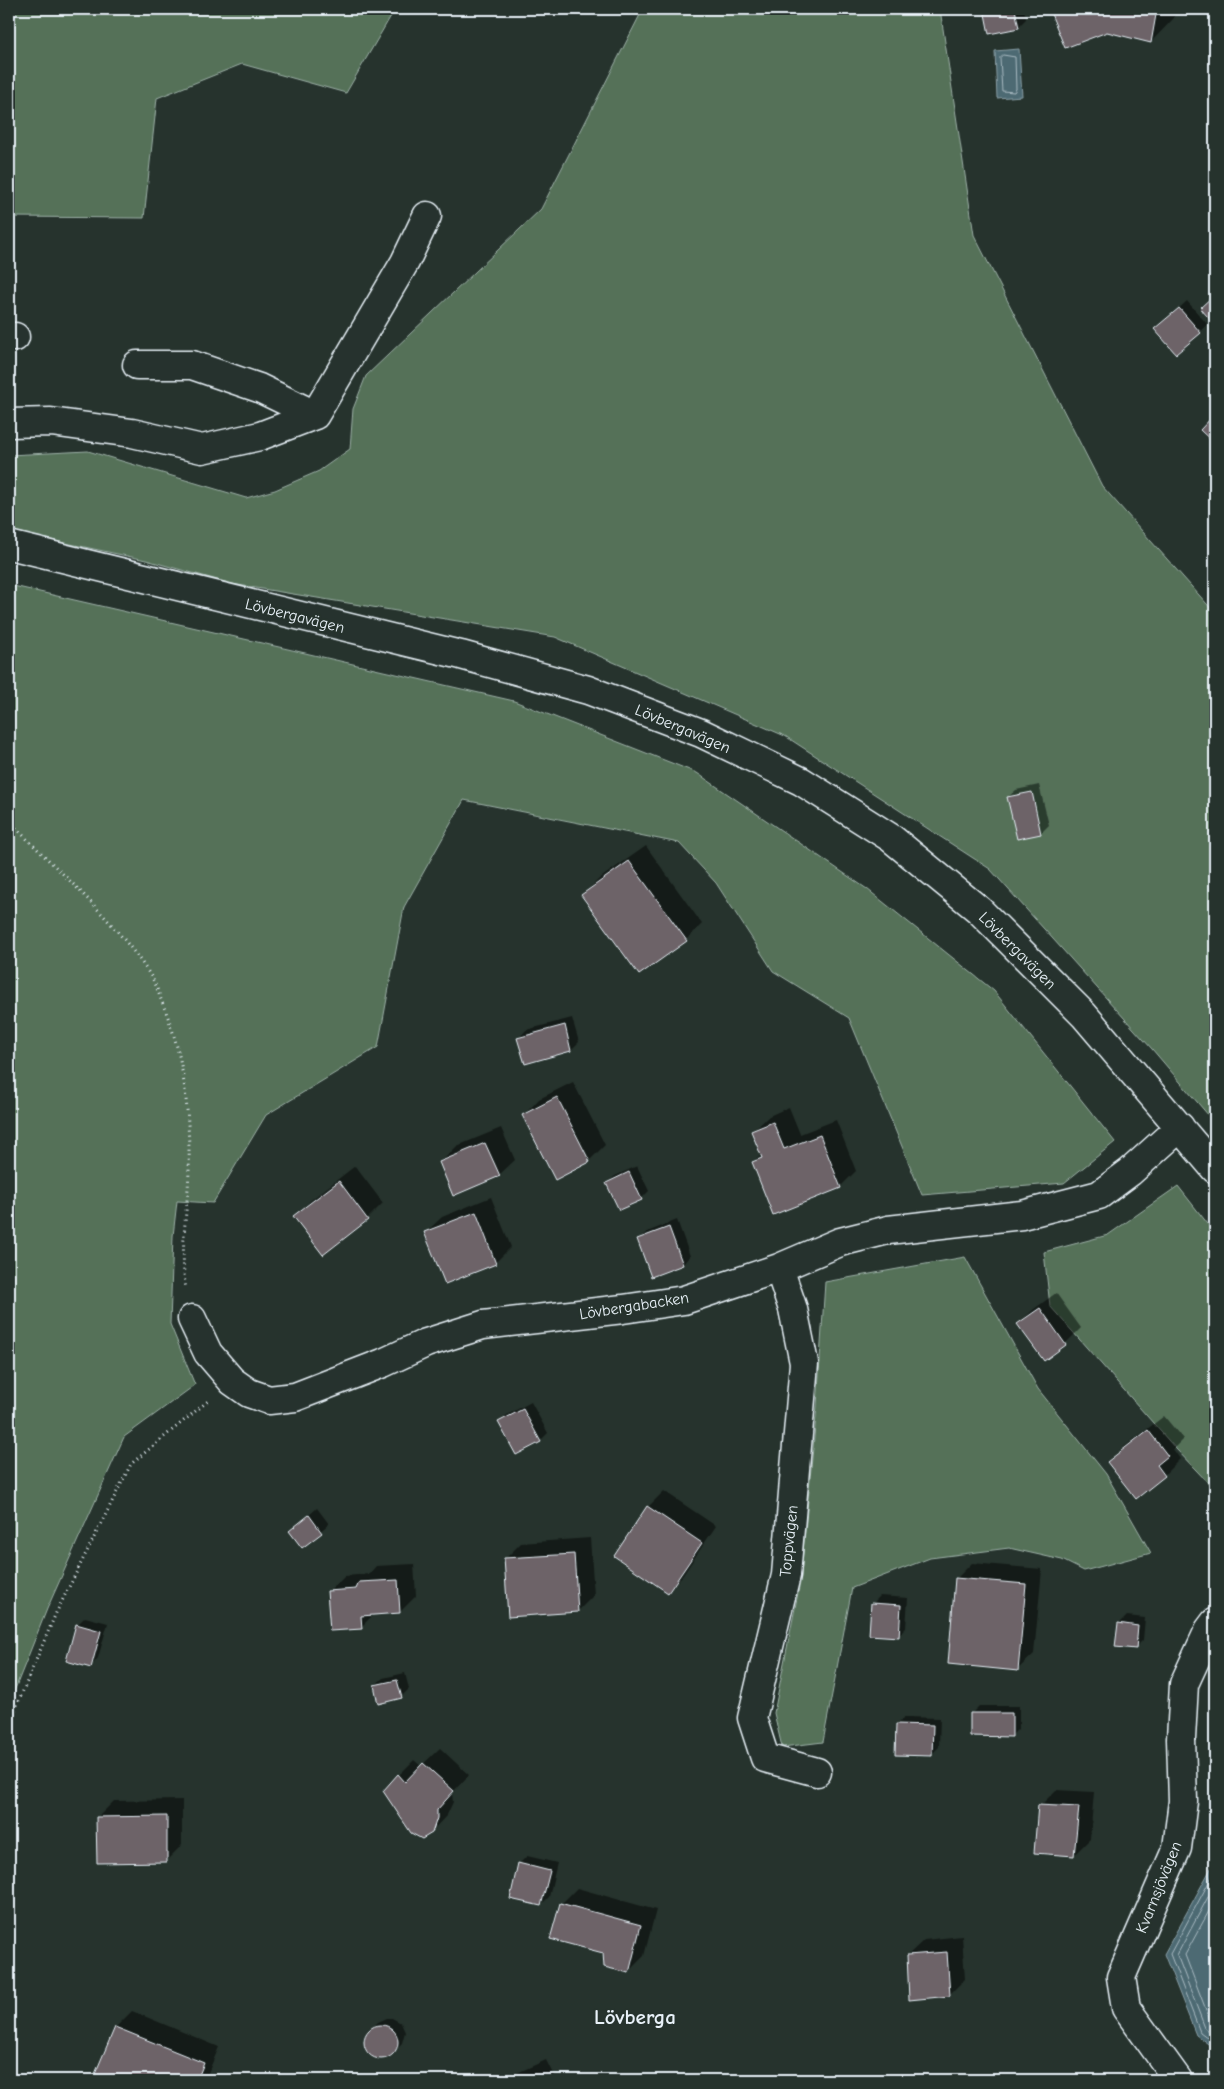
<svg xmlns="http://www.w3.org/2000/svg" width="1224" height="2089" font-family="'Comic Neue',sans-serif">
<rect width="100%" height="100%" fill="#26332d"/>
<filter id="ink" filterUnits="userSpaceOnUse"><feTurbulence type="fractalNoise" baseFrequency=".02" numOctaves="2"/><feDisplacementMap in="SourceGraphic" scale="10" xChannelSelector="R" yChannelSelector="G"/><feConvolveMatrix kernelMatrix="1 2 1 2 8 2 1 2 1" color-interpolation-filters="sRGB"/></filter>
<g filter="url(#ink)">
<path fill="#547159" stroke="#9eb1a8" d="M9,9H395L346,93L242,64L157,98L144,218L9,217Z
M643,9H940L974,235L1102,486L1215,613V1123L1152,1049L990,869L785,736L555,637L232,584L146,560L9,531V455L88,451L246,498L275,490L319,471L350,449L353,409L366,376L541,209Z
M9,585L514,701L697,773L867,889L994,991L1115,1142L1064,1183L922,1195L849,1018L773,971L716,883L679,843L464,800L404,907L378,1047L266,1115L213,1203L177,1201L173,1236L170,1324L195,1385L124,1437L47,1609L9,1704Z
M1178,1186L1215,1233V1490L1176,1449L1050,1306L1044,1252L1108,1235Z
M965,1257L1038,1389L1106,1474L1151,1553L1084,1571L1062,1560L1009,1548L930,1558L852,1588L823,1742L782,1747L774,1713L800,1583L817,1406L825,1282Z"/>
<path fill="#4d6a73" stroke="#8ba0a8" d="M1019,49L1022,96L997,98L995,51Z
M1215,1861V2049L1196,2035L1164,1954Z"/>
<path fill="#0007" d="M985,9H1024L1026,19L1018,27L990,32Z
M1050,9H1176L1174,18L1151,42L1107,31L1066,47Z
M1187,301L1207,324L1200,332L1164,322Z
M1039,785L1049,825L1041,833L1018,837L1008,797L1016,790Z
M646,846L702,924L686,940L583,895L599,879Z
M572,1018L579,1042L571,1050L526,1062L519,1038L526,1030Z
M573,1082L605,1145L589,1161L524,1115L539,1099Z
M789,1107L800,1134L836,1120L856,1171L840,1187L753,1163L762,1154L753,1131L769,1116Z
M501,1128L515,1160L499,1175L441,1162L457,1146Z
M355,1166L383,1203L367,1219L295,1216L311,1200Z
M637,1166L649,1191L641,1199L607,1183L615,1176Z
M491,1197L511,1247L495,1263L426,1232L442,1217Z
M677,1220L690,1256L683,1264L652,1275L639,1239L647,1232Z
M1056,1293L1081,1328L1065,1344L1018,1324L1034,1309Z
M531,1402L548,1433L540,1441L500,1422L507,1415Z
M1164,1416L1183,1439L1173,1449L1180,1459L1164,1475L1136,1497L1109,1462L1124,1447Z
M664,1491L716,1526L683,1575L668,1591L648,1507Z
M317,1508L329,1524L302,1546L291,1531Z
M590,1538L594,1595L578,1611L509,1615L505,1559L521,1543Z
M972,1563L1042,1569L1034,1654L1018,1669L956,1579Z
M414,1564L416,1596L400,1612L375,1613L361,1627L329,1592L345,1576L369,1574L376,1566Z
M880,1596L908,1598L906,1628L898,1636L872,1604Z
M1127,1616L1145,1618L1143,1640L1135,1648L1119,1624Z
M85,1617L108,1623L98,1658L91,1666L77,1625Z
M405,1673L409,1689L401,1697L375,1685L383,1678Z
M979,1706H1019V1728L1011,1736L971,1714Z
M905,1717L940,1718L939,1747L931,1755L897,1725Z
M440,1748L469,1775L452,1793L453,1802L447,1815L431,1832L399,1775L414,1760L421,1766Z
M1056,1790L1094,1792L1090,1839L1074,1855L1040,1806Z
M182,1800V1845L166,1861L98,1817L114,1801Z
M527,1856L557,1863L549,1897L541,1905L519,1864Z
M577,1888L656,1910L644,1956L628,1972L605,1952L561,1904Z
M962,1936L965,1979L949,1995L908,1955L924,1940Z
M132,2011L219,2047L205,2080H114L97,2073L116,2027Z
M387,2018H392L401,2023L405,2032L402,2043L390,2055L379,2058L374,2056L367,2049L366,2039L370,2030L378,2022Z
M546,2060L556,2080H509L517,2073Z"/>
<g fill="none" stroke-linecap="round" stroke-linejoin="round">
<path stroke="#aabbc3" stroke-width="1" d="M1003,55L1015,57L1016,89L1014,92L1002,91L1000,58Z
M1215,1871L1170,1954L1200,2032L1215,2043
M1215,1884L1177,1955L1205,2028L1215,2035
M1215,1900L1185,1955L1211,2023L1215,2026"/>
</g>
<path fill="#6d6368" stroke="#e8f1f8" d="M984,9H1015L1019,28L989,34Z
M1049,9H1157L1151,43L1107,32L1065,48Z
M1215,294V325L1200,308Z
M1179,308L1201,333L1176,354L1154,329Z
M1214,415L1215,416V444L1200,430Z
M1032,792L1041,834L1017,839L1007,797Z
M629,861L687,941L639,975L581,895Z
M565,1025L571,1051L525,1064L517,1038Z
M557,1097L590,1162L555,1180L522,1115Z
M773,1122L784,1149L820,1135L841,1188L773,1215L752,1162L762,1158L751,1131Z
M485,1143L500,1176L453,1196L439,1162Z
M629,1172L642,1200L619,1210L606,1183Z
M339,1181L368,1220L323,1255L293,1216Z
M476,1212L496,1264L445,1284L424,1232Z
M669,1227L683,1265L651,1277L637,1239Z
M1040,1308L1066,1345L1044,1361L1017,1324Z
M523,1409L541,1442L516,1455L498,1422Z
M1148,1430L1168,1456L1157,1465L1165,1476L1136,1499L1107,1462Z
M647,1506L702,1543L668,1593L614,1556Z
M309,1515L322,1533L302,1548L289,1531Z
M574,1554L578,1612L508,1617L504,1558Z
M955,1578L1026,1584L1018,1671L948,1664Z
M398,1580L400,1613L361,1616L362,1629L330,1631L327,1591L356,1589L359,1582Z
M871,1603L901,1605L899,1637L869,1635Z
M1118,1623L1138,1626L1136,1649L1115,1647Z
M76,1624L101,1631L91,1668L66,1661Z
M397,1680L402,1698L378,1704L374,1685Z
M970,1713H1012V1737L970,1736Z
M896,1724L933,1725L932,1756L895,1755Z
M423,1763L454,1791L437,1810V1818L432,1833L422,1839L411,1833L383,1791L398,1774L405,1782Z
M1038,1805L1079,1807L1074,1856L1034,1853Z
M167,1816V1862L97,1863L96,1817Z
M518,1863L550,1871L541,1906L510,1899Z
M560,1903L641,1925L629,1973L604,1967L603,1953L550,1939Z
M947,1952L950,1996L909,2000L907,1955Z
M364 2042a17 17 0 1 1 34 0a17 17 0 1 1-34 0Z
M115,2027L204,2063L197,2080H110L95,2074Z
M530,2075L533,2080H518Z"/>
<g fill="none" stroke-linecap="round" stroke-linejoin="round">
<g stroke="#e8f1f8" stroke-width="31">
<path id="minor" d="M9,337H15
M137,365H192L259,388L315,415
M9,423L51,422L132,433L202,449L260,436L315,415L405,262L427,216
M9,545L461,655L588,690L701,733L801,781L891,838L979,910L1084,1015L1215,1169
M779,1268L793,1309L804,1363L786,1575L752,1718L765,1758L817,1772
M192,1319L208,1353L232,1381L249,1393L269,1400L295,1397L383,1363L426,1343L483,1325L623,1309L684,1300L779,1268L840,1242L888,1230L1022,1215L1099,1195L1130,1172L1180,1127
M1178,2080L1126,2008L1121,1977L1177,1848L1183,1801L1181,1739L1184,1684L1209,1630L1215,1622"/>
</g>
<path stroke="#e8f1f8" stroke-width="3" stroke-dasharray="1 4" stroke-linecap="butt" d="M9,821C57,870 115,919 152,978C156,985 159,994 162,1002C182,1049 188,1098 189,1150C191,1196 178,1244 186,1289
M9,1724L56,1613L131,1464L208,1401"/>
<use href="#minor" stroke="#26332d" stroke-width="28"/>
</g>
</g>
<g text-anchor="middle" stroke-width="4" stroke-linejoin="round" paint-order="stroke">
<g font-size="16" fill="#e8f1f8" stroke="#26332d">
<text transform="translate(295 615) rotate(14)" y="6">Lövbergavägen</text>
<text transform="translate(683 728) rotate(23)" y="6">Lövbergavägen</text>
<text transform="translate(1018 950) rotate(45)" y="6">Lövbergavägen</text>
<text transform="translate(634 1305) rotate(-9)" y="6">Lövbergabacken</text>
<text transform="translate(788 1541) rotate(-84)" y="6">Toppvägen</text>
<text transform="translate(1158 1887) rotate(-68)" y="6">Kvarnsjövägen</text>
</g>
<g font-size="21" font-weight="bold" fill="#e8f1f8" stroke="#26332d">
<text x="635" y="2024">Lövberga</text>
</g>
</g>
<rect width="1224" height="2089" fill="none" stroke="#26332d" stroke-width="30"/>
<rect x="15" y="15" width="1194" height="2059" fill="none" stroke="#e8f1f8" stroke-width="2" filter="url(#ink)"/>
</svg>
